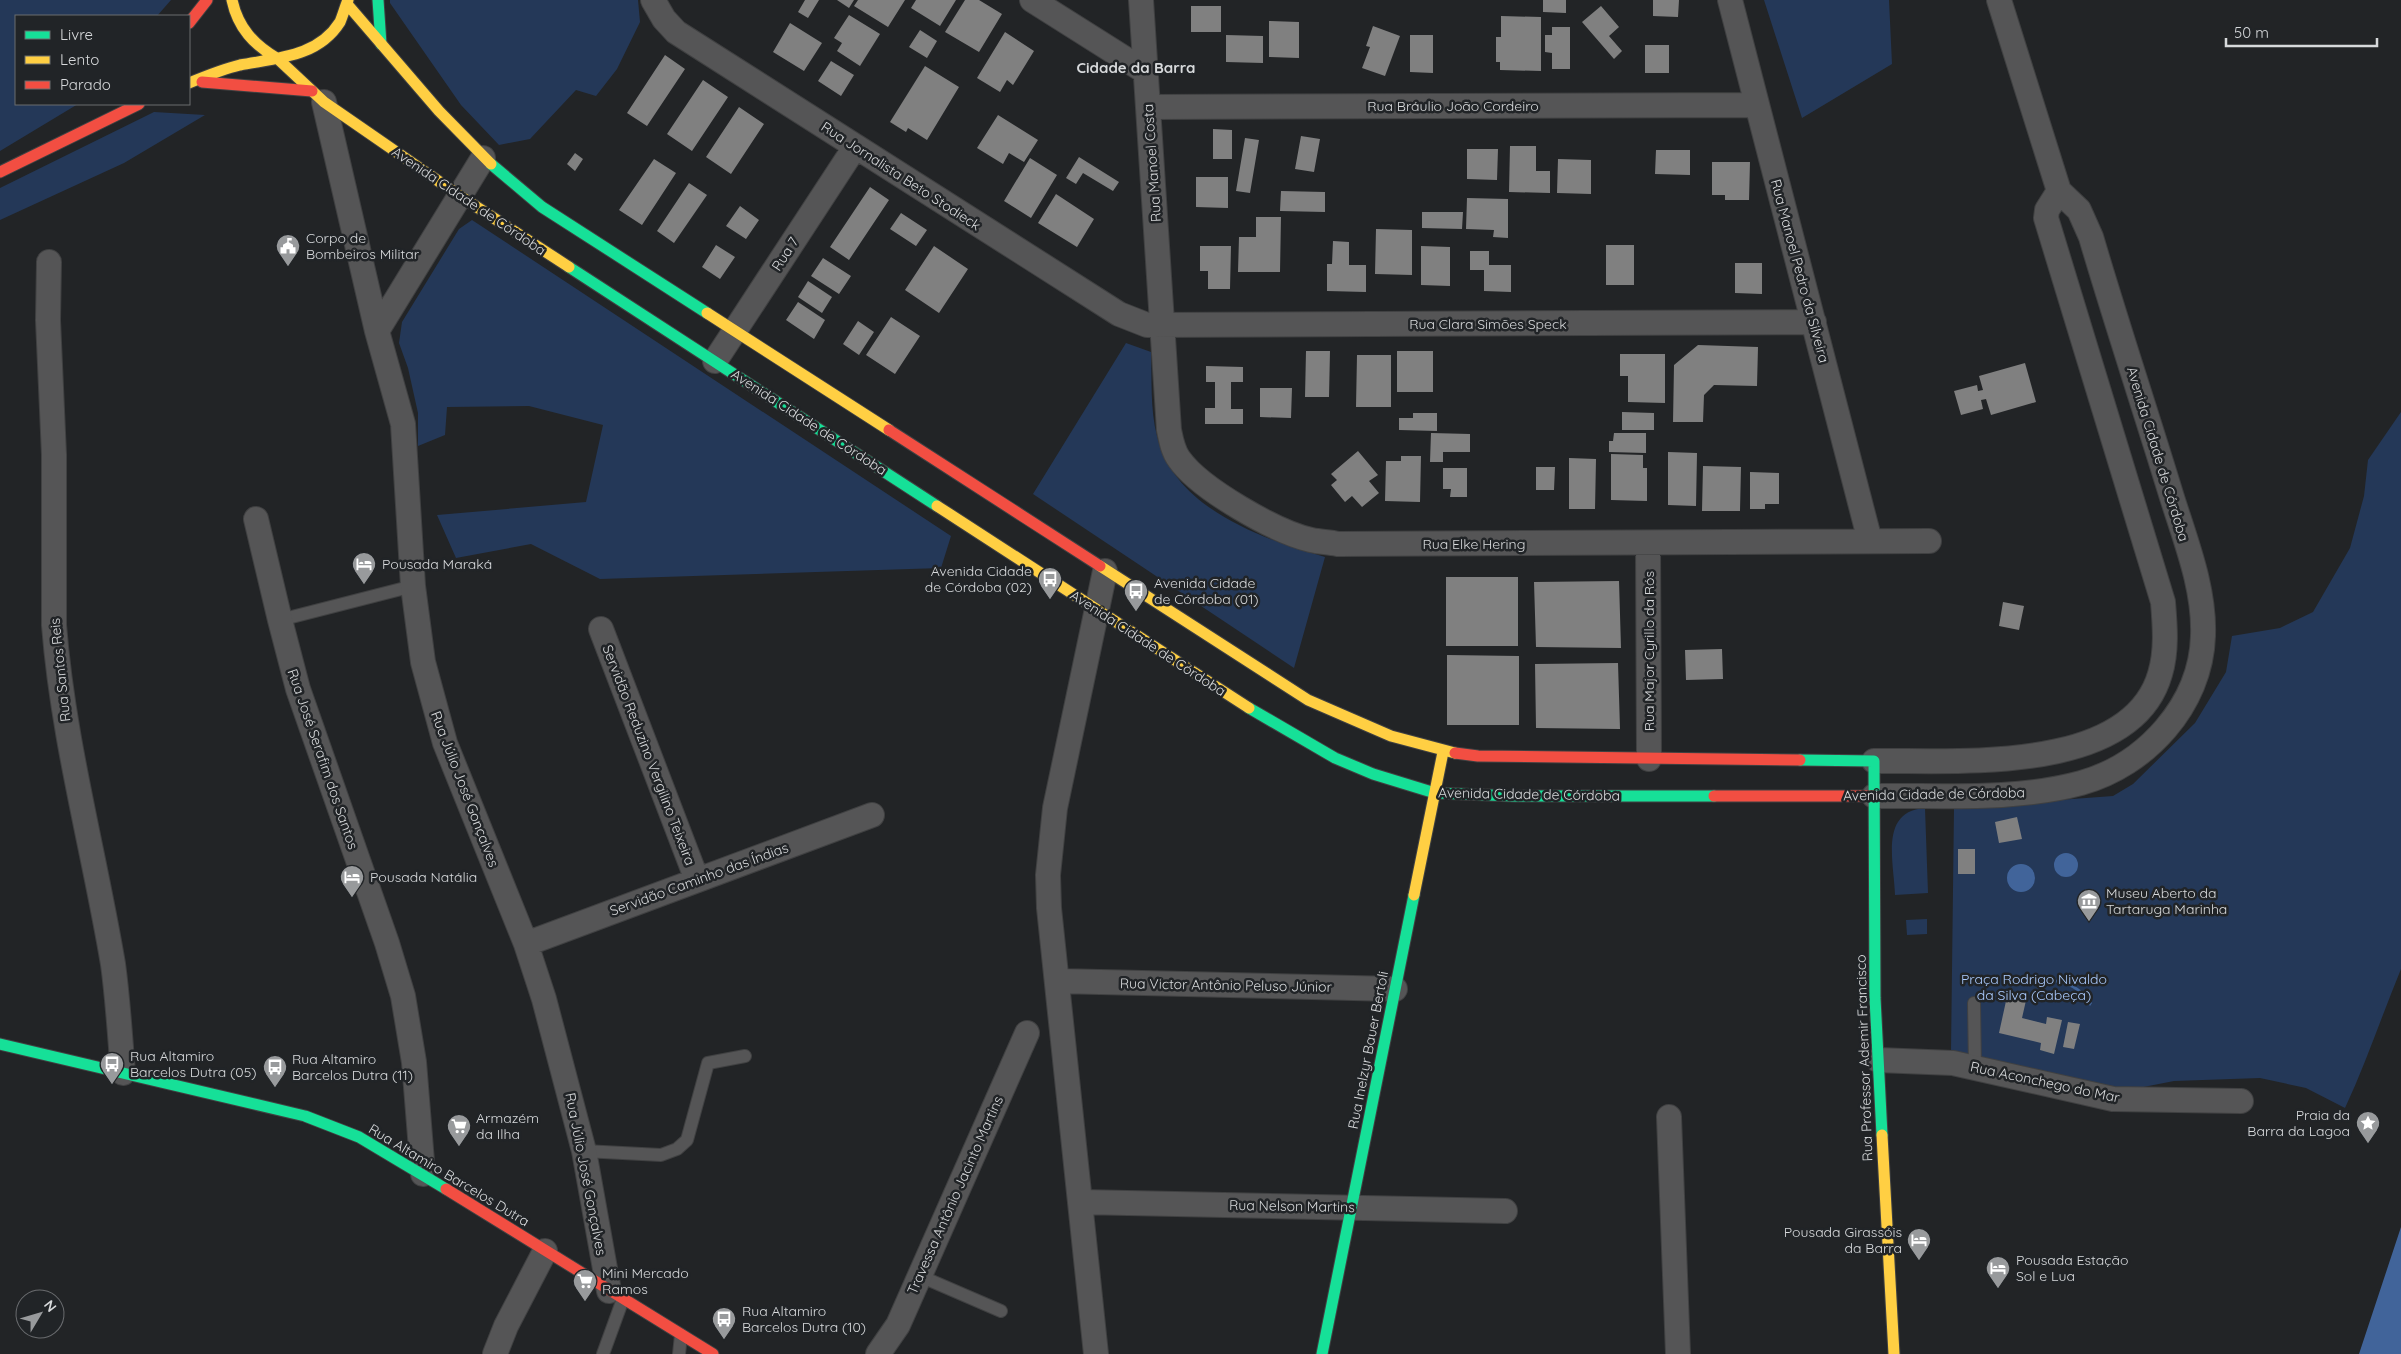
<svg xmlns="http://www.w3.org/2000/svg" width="2401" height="1354" font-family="Quicksand,sans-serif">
<rect width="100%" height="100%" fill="#222426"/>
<path fill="#243858" d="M0,0H171L157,16H16V104H78L0,151Z
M390,0H638L640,22L617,69L596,96L576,90L530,139L499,145L461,105L390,3Z
M1764,0H1889L1892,64L1802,118Z
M154,112L205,115L124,163L0,220V188Z
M472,220L951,536L941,568L600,579L531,544L456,558L437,515L586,502L603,425L529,406L447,407L445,435L418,446V413L408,368L399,343L402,322L459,229Z
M1126,343L1151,352C1152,379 1150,409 1157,436C1174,508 1262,539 1325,557L1294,668L1033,494Z
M2401,412V969C2382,1015 2366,1063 2345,1108L2306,1088L2260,1078L2174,1081L2118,1092L1951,1052L1954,808L2113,796L2133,784L2195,723L2226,672L2232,636L2280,628L2313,612L2350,548L2364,496L2368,460Z
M1925,808L1928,893L1895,895C1894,862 1879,811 1925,808Z
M1927,919V934L1907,935L1906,920Z"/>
<path fill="#41649a" d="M2054 865a12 12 0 1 1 24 0a12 12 0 1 1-24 0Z
M2007 878a14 14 0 1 1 28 0a14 14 0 1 1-28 0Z
M2046,979C2066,979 2081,986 2092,1003L2090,1006C2077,985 2059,979 2036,984V981Z
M2401,1227V1354H2359Z"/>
<path fill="#808080" d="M805,0H819L808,18L798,12Z
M837,0H854L849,8Z
M858,0H905L888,27L854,6Z
M916,0H956L940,26L911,8Z
M965,0H979L1002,14L979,52L945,32Z
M1543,0H1566V13L1543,12Z
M1653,0H1679L1678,17L1653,16Z
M1191,6H1221V32H1191Z
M1601,6L1619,27L1609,36L1622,51L1614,59L1582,22Z
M849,15L880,34L860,66L837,51L842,43L834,38Z
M1501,16L1541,17V71L1500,70V62H1496V37H1501Z
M1269,21L1299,22V58L1269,57Z
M790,23L822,43L804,71L773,52Z
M1373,26L1400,36L1385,76L1362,68L1370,47L1366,46Z
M1552,27H1570V69H1552V53L1545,52V35H1552Z
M920,30L937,41L927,58L909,47Z
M1005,32L1034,51L1013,85L1007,80L1000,92L977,78Z
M1226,35L1263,36V63L1226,62Z
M1410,35H1433V73L1410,72Z
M1645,45H1669V73H1645Z
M665,55L685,69L647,126L627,113Z
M831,61L854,75L841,96L818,81Z
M925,66L959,87L927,140L908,128L906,132L890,122Z
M703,80L728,97L692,151L667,134Z
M739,107L764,124L731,174L706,157Z
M998,115L1038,140L1024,162L1009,153L1003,164L977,148Z
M1213,129L1232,130V159H1213Z
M1301,136L1320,139L1314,172L1295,169Z
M1245,138L1259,140L1250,193L1236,191Z
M1510,146H1536V171H1550V193L1509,192Z
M1467,149H1498L1497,180L1467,179Z
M1656,150H1690V175L1655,174Z
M575,153L583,159L575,171L567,164Z
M1079,157L1119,182L1113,191L1083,173L1076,184L1066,178Z
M1030,158L1057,175L1031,218L1004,201Z
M654,159L676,173L642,225L619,210Z
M1558,159L1591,160V194L1557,193Z
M1712,162H1750L1749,200H1725V195H1712Z
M1196,177H1228V208L1196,207Z
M689,183L707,195L674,243L657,231Z
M870,187L889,200L849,260L830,247Z
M1281,191L1325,192V212L1280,211Z
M1056,194L1094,219L1077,247L1038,223Z
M1467,198L1508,199V238L1493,237L1494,230L1466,229Z
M740,206L759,220L746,239L726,226Z
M1422,212H1463L1462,229L1422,228Z
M901,213L927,230L916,246L890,229Z
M1256,217H1281L1280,272H1238L1239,237H1256Z
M1376,229L1412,230V275L1375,274Z
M1333,241L1349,242V265H1366V292L1327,291V264H1332Z
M716,245L735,257L720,279L702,267Z
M1606,245H1634V285H1606Z
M934,246L968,269L939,313L905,290Z
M1200,246H1231L1230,289H1208V271H1200Z
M1421,246L1450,247V286L1421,285Z
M1470,251H1489V265H1511V292L1484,291V270H1470Z
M823,258L851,276L839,294L811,276Z
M1735,263H1762V294L1735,293Z
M808,281L832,297L822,313L798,297Z
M798,302L825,320L814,339L786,320Z
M891,317L920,336L895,374L866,355Z
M858,321L874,332L859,355L843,344Z
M1698,345L1758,347L1757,386L1714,385L1704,395L1703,422H1673L1674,365Z
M1306,351H1330L1329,397H1305Z
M1397,351H1433V392H1397Z
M1620,354H1665V403L1628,402V376H1620Z
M1357,355H1391V407H1356Z
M2025,363L2036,402L1991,415L1986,399L1981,400L1983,409L1961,415L1954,391L1977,385L1978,391L1983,390L1979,376Z
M1206,366L1243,367V382H1231V409H1243V424H1205V408H1215V382H1206Z
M1260,388H1292L1291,418L1260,417Z
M1622,412L1654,413V430H1622Z
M1413,413H1437V431L1399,430V418H1413Z
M1431,433L1470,434V452H1443V462H1430Z
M1614,433H1646V453L1609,452V441H1613Z
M1358,451L1378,475L1369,481L1379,493L1362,507L1352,496L1345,502L1331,485L1337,480L1331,474Z
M1668,452L1697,453L1696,506L1668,505Z
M1611,454L1643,455V468H1647V501L1611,500Z
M1401,456H1421L1420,502L1385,501L1386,461H1401Z
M1569,458L1596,459L1595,509H1569Z
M1703,466L1741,467L1740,511H1702Z
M1536,467H1555L1554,490H1536Z
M1443,468H1467V497H1450L1451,489H1443Z
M1750,472L1779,473V504H1765V509H1750Z
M1446,577H1518V646H1446Z
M1619,581L1621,648L1536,647L1534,582Z
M2003,602L2024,606L2019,630L1999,626Z
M1722,649L1723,679L1686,680L1685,650Z
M1447,655L1519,656V725H1447Z
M1618,663L1620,729L1536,728L1535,664Z
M2017,817L2022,839L1999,843L1995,822Z
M1958,849H1975V874H1958Z
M2008,992L2027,996L2022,1018L2046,1024L2047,1017L2062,1020L2054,1054L2040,1050L2041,1043L1999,1033Z
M2068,1022L2080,1024L2074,1049L2063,1047Z"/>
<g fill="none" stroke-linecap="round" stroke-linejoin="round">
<g stroke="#404142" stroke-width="14">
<path id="lane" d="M280,620L413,586
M1974,1003L1975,1067
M584,1151L661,1155L677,1149L687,1140L708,1063L745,1056
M920,1276L1001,1311
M603,1354L623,1299
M679,1354L681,1335"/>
</g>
<g stroke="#404142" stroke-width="26">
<path id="street" d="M653,0L664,19L676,32L1119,314L1147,325L1814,322
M1032,0L1146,72
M1141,0L1169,430C1171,440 1173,451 1179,459C1200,489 1276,532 1311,540C1320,542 1329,542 1338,544L1929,541
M1730,0L1870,541
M324,102L377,331L403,424L413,586L423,662L445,743L526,944L544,999L584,1151L609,1291
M1148,107L1757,105
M49,262L48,320L54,455V625C63,740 94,851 113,964C118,1000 120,1037 123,1073
M377,331L483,158
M715,361L855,147
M256,519L280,620L298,689L387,943L403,996L414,1062L423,1174
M1648,543L1649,759
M601,629L697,880
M1874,761C1956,760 2131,775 2160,674C2167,651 2165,626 2163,602L2046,218L2047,210L2059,191
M1874,796C1942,795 2015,801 2081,783C2146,765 2201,705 2203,636C2205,587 2184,537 2170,491C2144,406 2116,322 2091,237L2079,210L2059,191L1999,0
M526,944L872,815
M1057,981L1395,989
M1878,1060L1953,1063L2113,1099L2241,1101
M1669,1117L1678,1354
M1080,1202L1505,1211
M495,1354L506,1326L545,1251
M878,1354L898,1325L1027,1033
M1096,1354L1049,908L1048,875L1055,808L1105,571"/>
</g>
<g stroke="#404142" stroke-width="13">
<path id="fast" d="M378,0L381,44
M491,164L542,207L707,313
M569,267L937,506
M1249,708L1335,758L1373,774L1435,793L1515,796H1714
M1800,760L1874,761L1875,998L1882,1135
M0,1044L305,1116L359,1137L446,1189
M1322,1354L1414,895"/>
</g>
<g stroke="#404142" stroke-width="13">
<path id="slow" d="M232,0C238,28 254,45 278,59
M347,4L439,111L491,164
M278,59L324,102L460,196L569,267
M189,83C206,76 223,69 240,65C277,58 318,57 340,22C343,15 345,7 348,0
M707,313L889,430
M937,506L1249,708
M1100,566L1308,700L1391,736L1455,753
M1414,895L1443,752
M1882,1135L1894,1354"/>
</g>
<g stroke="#404142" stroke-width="13">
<path id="jam" d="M189,23L207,0
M202,82L312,91
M0,172L139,104
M889,430L1100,566
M1455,753L1478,756L1800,760
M1714,796H1874
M446,1189L713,1354"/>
</g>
<use href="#lane" stroke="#555556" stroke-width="12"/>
<use href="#street" stroke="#555556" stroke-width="24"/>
<use href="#fast" stroke="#16e098" stroke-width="11"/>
<use href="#slow" stroke="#ffcf43" stroke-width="11"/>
<use href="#jam" stroke="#f24e42" stroke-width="11"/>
</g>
<defs>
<g id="civic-pin" transform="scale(1.25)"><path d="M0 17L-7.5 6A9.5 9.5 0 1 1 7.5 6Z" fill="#989a9c" stroke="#212427"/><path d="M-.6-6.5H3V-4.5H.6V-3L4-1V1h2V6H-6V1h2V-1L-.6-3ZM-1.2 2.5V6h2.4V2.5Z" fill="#fff"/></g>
<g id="hotel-pin" transform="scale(1.25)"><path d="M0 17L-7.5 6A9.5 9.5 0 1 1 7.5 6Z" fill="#989a9c" stroke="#212427"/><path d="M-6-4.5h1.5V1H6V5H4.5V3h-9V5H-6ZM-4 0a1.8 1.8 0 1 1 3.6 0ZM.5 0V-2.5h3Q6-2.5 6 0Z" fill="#fff"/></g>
<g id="bus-pin" transform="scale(1.25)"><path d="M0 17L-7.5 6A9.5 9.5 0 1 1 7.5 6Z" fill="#989a9c" stroke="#212427"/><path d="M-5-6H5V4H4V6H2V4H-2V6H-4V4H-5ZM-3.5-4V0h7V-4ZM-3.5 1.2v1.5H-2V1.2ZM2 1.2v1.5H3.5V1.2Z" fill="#fff"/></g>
<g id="museum-pin" transform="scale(1.25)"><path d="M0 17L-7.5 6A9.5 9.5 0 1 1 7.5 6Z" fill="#989a9c" stroke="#212427"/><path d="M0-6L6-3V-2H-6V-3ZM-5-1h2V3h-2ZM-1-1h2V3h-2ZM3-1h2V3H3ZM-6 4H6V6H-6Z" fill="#fff"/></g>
<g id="sight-pin" transform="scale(1.25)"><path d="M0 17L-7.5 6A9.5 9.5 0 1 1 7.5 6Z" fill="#989a9c" stroke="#212427"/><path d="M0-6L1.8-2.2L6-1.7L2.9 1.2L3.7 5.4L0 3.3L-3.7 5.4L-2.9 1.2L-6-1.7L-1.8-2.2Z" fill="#fff"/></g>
<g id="supermarket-pin" transform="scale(1.25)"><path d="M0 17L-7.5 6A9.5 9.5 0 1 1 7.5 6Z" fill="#989a9c" stroke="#212427"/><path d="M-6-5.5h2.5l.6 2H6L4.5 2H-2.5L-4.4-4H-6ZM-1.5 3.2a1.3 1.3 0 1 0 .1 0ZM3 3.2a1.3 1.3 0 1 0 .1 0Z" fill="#fff"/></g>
</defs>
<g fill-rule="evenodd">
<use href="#civic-pin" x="288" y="246"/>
<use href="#hotel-pin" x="364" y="564"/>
<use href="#bus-pin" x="1050" y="579"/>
<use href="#bus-pin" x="1136" y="591"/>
<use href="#hotel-pin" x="352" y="877"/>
<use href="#museum-pin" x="2089" y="901"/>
<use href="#bus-pin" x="112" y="1064"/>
<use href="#bus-pin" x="275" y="1067"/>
<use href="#sight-pin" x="2368" y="1123"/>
<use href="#supermarket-pin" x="459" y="1126"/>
<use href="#hotel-pin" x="1919" y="1240"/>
<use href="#hotel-pin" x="1998" y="1268"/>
<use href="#supermarket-pin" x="585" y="1281"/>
<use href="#bus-pin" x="724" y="1319"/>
</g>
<g text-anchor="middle" stroke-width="5" stroke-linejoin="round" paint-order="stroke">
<g font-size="14" fill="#d7d9db" stroke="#212427">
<text x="1453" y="111">Rua Bráulio João Cordeiro</text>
<text transform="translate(1152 163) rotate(-94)" y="5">Rua Manoel Costa</text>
<text transform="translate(901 176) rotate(33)" y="5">Rua Jornalista Beto Stodieck</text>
<text transform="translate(469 201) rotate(34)" y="5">Avenida Cidade de Córdoba</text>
<text transform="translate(785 254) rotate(-57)" y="5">Rua 7</text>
<text transform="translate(1800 271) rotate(75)" y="5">Rua Manoel Pedro da Silveira</text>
<text x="1488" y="329">Rua Clara Simões Speck</text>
<text transform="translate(809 422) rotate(33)" y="5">Avenida Cidade de Córdoba</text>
<text transform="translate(2158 454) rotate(73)" y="5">Avenida Cidade de Córdoba</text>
<text x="1474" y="549">Rua Elke Hering</text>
<text transform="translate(1148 643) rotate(33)" y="5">Avenida Cidade de Córdoba</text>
<text transform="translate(1649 651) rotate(-90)" y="5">Rua Major Cyrillo da Rós</text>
<text transform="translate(60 670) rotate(-96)" y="5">Rua Santos Reis</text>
<text transform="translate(649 755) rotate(69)" y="5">Servidão Reduzino Vergilino Teixeira</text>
<text transform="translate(323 759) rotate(71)" y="5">Rua José Serafim dos Santos</text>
<text transform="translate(465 789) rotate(69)" y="5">Rua Júlio José Gonçalves</text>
<text transform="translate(1529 794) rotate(1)" y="5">Avenida Cidade de Córdoba</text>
<text transform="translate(1934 794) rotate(-1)" y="5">Avenida Cidade de Córdoba</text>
<text transform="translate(699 879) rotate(-20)" y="5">Servidão Caminho das Índias</text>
<text transform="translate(1226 985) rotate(1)" y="5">Rua Victor Antônio Peluso Júnior</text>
<text transform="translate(1368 1050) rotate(-79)" y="5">Rua Inelzyr Bauer Bertoli</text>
<text transform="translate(1864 1058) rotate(-92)" y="5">Rua Professor Ademir Francisco</text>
<text transform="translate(2045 1082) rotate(12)" y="5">Rua Aconchego do Mar</text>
<text transform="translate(586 1174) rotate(79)" y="5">Rua Júlio José Gonçalves</text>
<text transform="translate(449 1175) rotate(31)" y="5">Rua Altamiro Barcelos Dutra</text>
<text transform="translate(955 1195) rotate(-66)" y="5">Travessa Antônio Jacinto Martins</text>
<text transform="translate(1292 1206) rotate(1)" y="5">Rua Nelson Martins</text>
</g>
<g font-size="14" fill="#d7d9db" stroke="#212427" text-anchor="start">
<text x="306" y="243">Corpo de<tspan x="306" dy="16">Bombeiros Militar</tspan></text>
<text x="382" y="569">Pousada Maraká</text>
<text x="1032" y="576" text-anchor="end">Avenida Cidade<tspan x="1032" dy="16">de Córdoba (02)</tspan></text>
<text x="1154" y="588">Avenida Cidade<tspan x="1154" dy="16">de Córdoba (01)</tspan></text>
<text x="370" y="882">Pousada Natália</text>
<text x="2106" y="898">Museu Aberto da<tspan x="2106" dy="16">Tartaruga Marinha</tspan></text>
<text x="130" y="1061">Rua Altamiro<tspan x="130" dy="16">Barcelos Dutra (05)</tspan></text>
<text x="292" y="1064">Rua Altamiro<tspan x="292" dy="16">Barcelos Dutra (11)</tspan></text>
<text x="2350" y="1120" text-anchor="end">Praia da<tspan x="2350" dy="16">Barra da Lagoa</tspan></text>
<text x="476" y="1123">Armazém<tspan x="476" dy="16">da Ilha</tspan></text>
<text x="1902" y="1237" text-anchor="end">Pousada Girassóis<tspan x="1902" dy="16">da Barra</tspan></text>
<text x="2016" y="1265">Pousada Estação<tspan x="2016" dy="16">Sol e Lua</tspan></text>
<text x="602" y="1278">Mini Mercado<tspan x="602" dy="16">Ramos</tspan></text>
<text x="742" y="1316">Rua Altamiro<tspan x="742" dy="16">Barcelos Dutra (10)</tspan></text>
</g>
<g font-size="14" fill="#aacafd" stroke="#212427">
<text x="2034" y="984">Praça Rodrigo Nivaldo<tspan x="2034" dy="16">da Silva (Cabeça)</tspan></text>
</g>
<g font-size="15" font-weight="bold" fill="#d7d9db" stroke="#212427">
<text x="1136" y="73">Cidade da Barra</text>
</g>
</g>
<rect x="15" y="15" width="175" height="90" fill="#212427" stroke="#6a6c6f"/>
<rect x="25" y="31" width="25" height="8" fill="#16e098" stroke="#6a6c6f"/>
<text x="60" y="40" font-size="15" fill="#d7d9db">Livre</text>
<rect x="25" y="56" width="25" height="8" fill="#ffcf43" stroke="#6a6c6f"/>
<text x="60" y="65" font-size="15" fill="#d7d9db">Lento</text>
<rect x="25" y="81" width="25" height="8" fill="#f24e42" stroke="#6a6c6f"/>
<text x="60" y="90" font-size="15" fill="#d7d9db">Parado</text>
<g transform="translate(40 1314) rotate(52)"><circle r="24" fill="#212427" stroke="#6a6c6f"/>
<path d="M0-4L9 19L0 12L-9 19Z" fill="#989a9c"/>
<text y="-8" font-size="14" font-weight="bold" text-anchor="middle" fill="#d7d9db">N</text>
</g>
<path d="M2226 38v8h151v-8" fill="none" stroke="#d7d9db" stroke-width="2.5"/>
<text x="2234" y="38" font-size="15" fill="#d7d9db" stroke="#212427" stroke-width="4" paint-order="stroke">50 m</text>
</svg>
